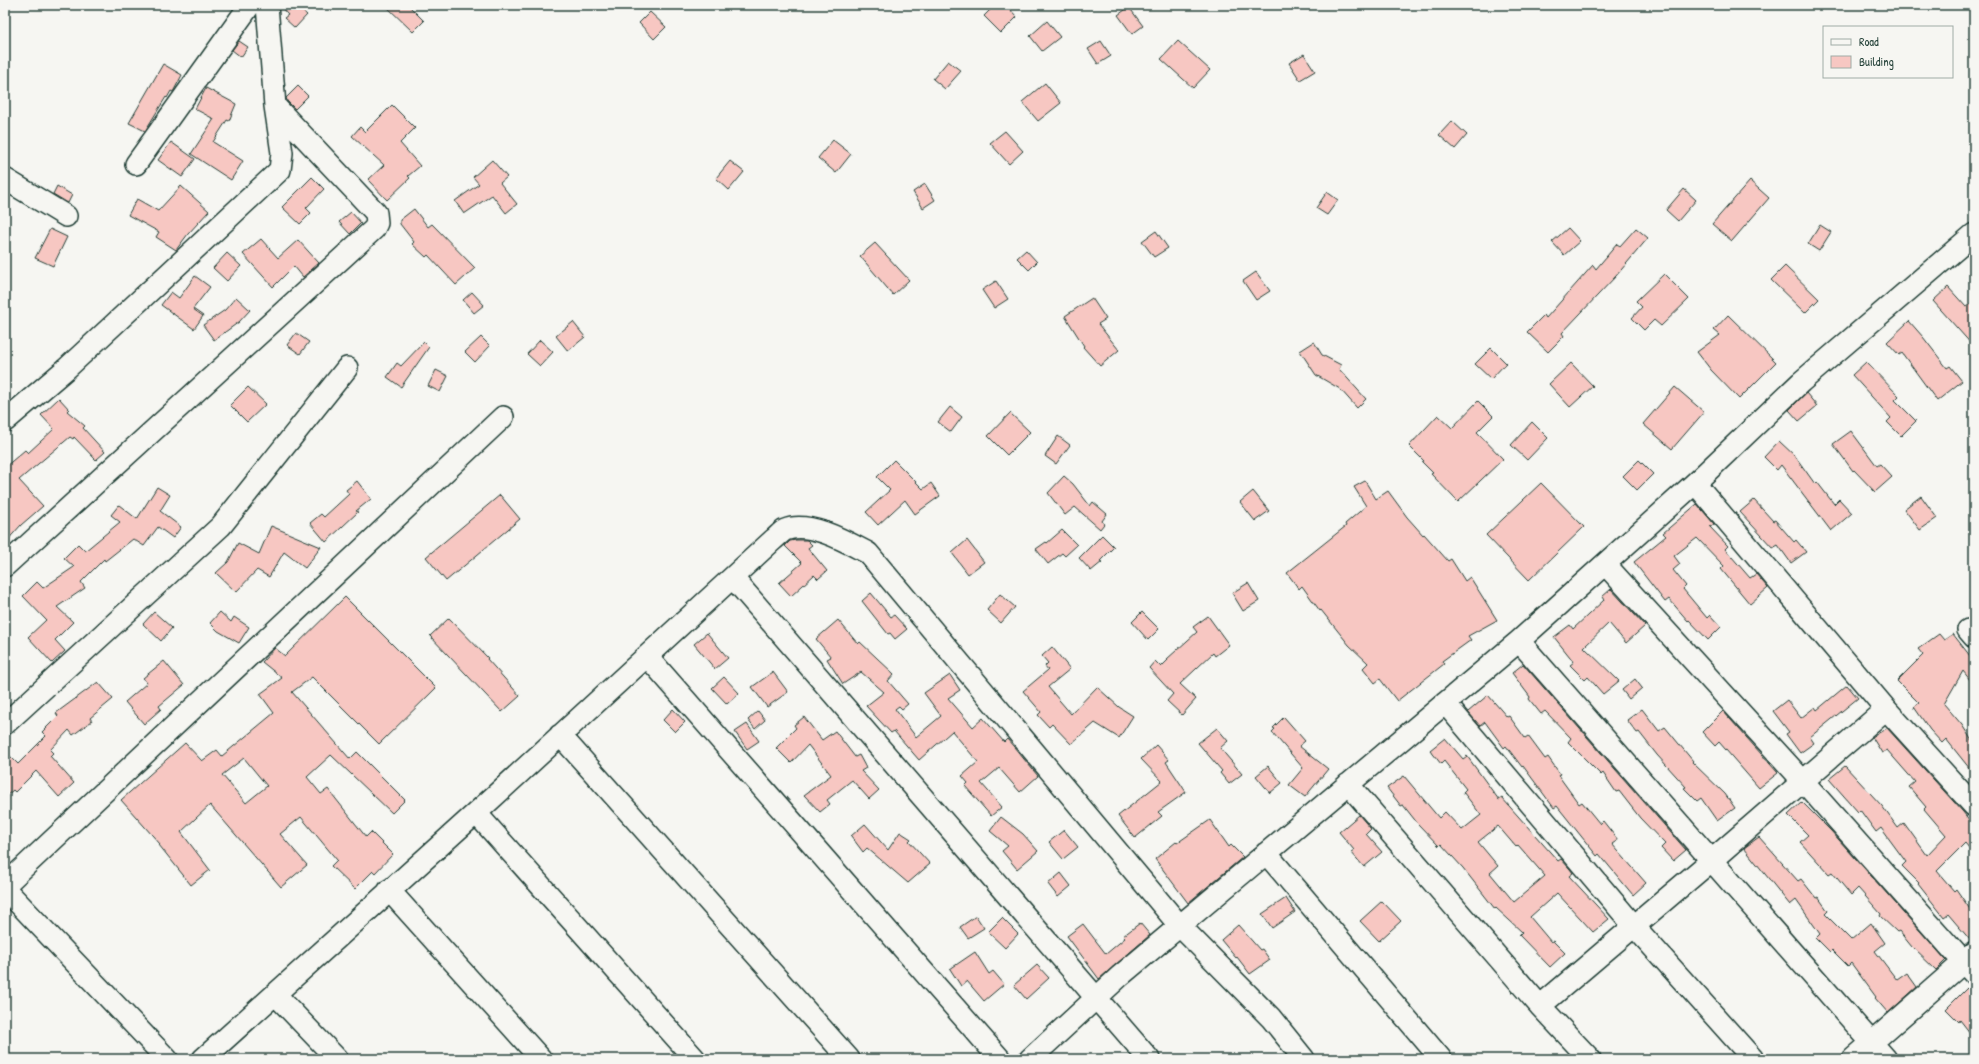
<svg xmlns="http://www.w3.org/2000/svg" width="1979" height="1064" font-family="'Patrick Hand',sans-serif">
<rect width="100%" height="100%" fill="#f6f6f2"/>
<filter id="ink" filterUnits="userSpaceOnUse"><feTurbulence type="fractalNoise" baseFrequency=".025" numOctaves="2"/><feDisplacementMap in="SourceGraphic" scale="8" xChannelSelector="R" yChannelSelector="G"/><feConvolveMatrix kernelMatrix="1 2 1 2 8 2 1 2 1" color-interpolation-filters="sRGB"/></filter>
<g filter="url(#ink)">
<path fill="#f7c7c2" stroke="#1f3d34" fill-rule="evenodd" d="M279,5H296L307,15L295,28L284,18L288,15Z
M385,5H408L424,21L413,32Z
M995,5H1006L1017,17L1001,33L984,16Z
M1129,7L1143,26L1132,34L1118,15Z
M650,12L666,27L654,39L639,23Z
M1047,21L1060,37L1042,51L1030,36Z
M239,41L248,47L241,57L232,50Z
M1101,41L1111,56L1098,64L1088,49Z
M1178,41L1210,70L1193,88L1161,59Z
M1304,54L1315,71L1300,80L1289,63Z
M948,61L961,71L945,89L933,79Z
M163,64L182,75L173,92L171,91L167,98L166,97L145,131L129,123Z
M1045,83L1061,103L1038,121L1022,102Z
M298,86L308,96L295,109L287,101L286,98Z
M206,88L236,104L229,121L227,120L213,142L243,161L231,180L191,154L214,119L195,109Z
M392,105L415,128L400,143L420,166L408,176L410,178L387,200L368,180L384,165L352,136L360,127L365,132Z
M1452,121L1467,135L1455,149L1439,135Z
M1005,131L1023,151L1009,164L990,143Z
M833,140L851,154L836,173L818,158Z
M171,142L195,159L182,177L158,160Z
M492,160L507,177L500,183L517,204L506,213L492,195L464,214L455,201L479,184L473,177Z
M730,161L744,172L729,190L716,178Z
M312,177L324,189L306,208L311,213L300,224L282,207Z
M1750,181L1769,198L1732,241L1712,224Z
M925,184L935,200L923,208L913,192Z
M57,186L72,195L68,203L53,194Z
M181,186L209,211L188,234L176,250L156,237L159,232L128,215L137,199L158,211Z
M1684,189L1696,200L1678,221L1666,210Z
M1327,192L1338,200L1327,215L1316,208Z
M414,209L428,227L432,224L475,268L456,285L428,255L426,257L412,244L414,242L400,224V220Z
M351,212L361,223L350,234L339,222Z
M1820,225L1831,232L1819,251L1808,244Z
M1568,228L1580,241L1564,255L1552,242Z
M1636,228L1648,238L1616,276L1562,333L1564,336L1548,352L1527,332L1544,315L1546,318L1593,265L1596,269L1617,244L1620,246Z
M50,229L67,237L53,266L35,258Z
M1156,231L1168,248L1154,257L1142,241Z
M261,239L278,258L298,240L319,263L303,277L294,266L273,287L243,254Z
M875,243L909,280L893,295L860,256Z
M1026,250L1037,262L1029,270L1017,258Z
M227,253L241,266L227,281L213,268Z
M1785,266L1819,299L1805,313L1771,280Z
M1256,272L1270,291L1256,300L1243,281Z
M1664,274L1689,299L1661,326L1654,320L1644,330L1632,318L1642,307L1636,301Z
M195,276L210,287L193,309L203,316L194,329L161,305L171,292L179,298Z
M996,281L1008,299L994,308L982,290Z
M1948,287L1966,307L1974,301V347L1933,301Z
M472,292L484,305L474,313L463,300Z
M236,297L250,310L239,322L214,340L203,325L225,310Z
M1092,298L1106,319L1098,324L1119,350L1100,366L1083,347L1084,346L1065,316Z
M1728,315L1776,362L1739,399L1711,370L1697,352L1720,335L1714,330Z
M1909,321L1923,337L1947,368L1950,366L1962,381L1937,401L1902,353L1899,355L1887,342Z
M573,322L585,337L568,351L556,336Z
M296,333L309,342L300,354L287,345Z
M481,337L490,346L475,362L465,352Z
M540,340L553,352L540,366L527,354Z
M424,342L429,347L401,387L387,377L397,363L401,366Z
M1314,342L1322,355L1341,365L1339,369L1366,399L1357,408L1340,389L1316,375L1300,351Z
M1491,348L1506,363L1491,379L1475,364Z
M1866,362L1899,396L1895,400L1916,421L1901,436L1887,422L1891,418L1852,375Z
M1571,363L1593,386L1570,407L1549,384Z
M436,370L448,376L440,392L428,386Z
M248,387L266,404L247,422L230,405Z
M1675,387L1704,412L1672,449L1643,424Z
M1806,393L1817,406L1799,421L1789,410Z
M59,398L69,409L67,411L85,426L83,428L105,452L96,460L74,437L73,439L70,437L19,480L43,506L21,525L5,543V467L25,450L28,453L54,429L41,415Z
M1478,401L1493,416L1477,432L1503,459L1458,502L1431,474L1433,473L1422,462L1424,461L1409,446L1438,415L1452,428Z
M950,407L962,417L951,432L938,422Z
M1010,413L1030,432L1007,455L988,436Z
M1532,422L1548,438L1527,460L1511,445Z
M1851,431L1877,466L1880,464L1892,477L1875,492L1854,470L1853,471L1833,444Z
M1058,436L1070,445L1056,464L1045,456Z
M1779,441L1795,456L1815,484L1817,482L1834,504L1839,499L1852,513L1831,531L1781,465L1777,470L1764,457Z
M894,460L923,489L931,483L940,496L915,514L905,500L878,525L866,512L890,490L877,477Z
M1639,460L1653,474L1637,490L1623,476Z
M1064,476L1073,484L1090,506L1093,502L1107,514L1102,521L1104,524L1100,529L1075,507L1065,515L1048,493Z
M357,481L371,499L356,511L358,512L326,542L310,523L321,514L324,517L349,494L346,490Z
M1365,481L1376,499L1388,491L1407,517L1423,535L1424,534L1448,561L1451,559L1465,581L1470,577L1497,620L1468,636L1471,640L1442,661L1444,664L1397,701L1380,679L1375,683L1363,668L1368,663L1349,645L1321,610L1320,611L1302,586L1299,589L1287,573L1346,526L1345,524L1366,506L1354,487Z
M1541,483L1584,527L1529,580L1486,535Z
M157,487L170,495L160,511L181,527L173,538L158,527L144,546L133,539L105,561L104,559L81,582L85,588L57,607L73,622L55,640L65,651L52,663L28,637L46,620L23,596L37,582L43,588L74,567L64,558L78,544L85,551L120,522L111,515L119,505L137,519Z
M1253,491L1269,511L1255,521L1240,502Z
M500,495L520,519L446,581L426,557Z
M1921,496L1937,518L1920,530L1904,509Z
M1754,500L1773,521L1775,520L1794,542L1796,540L1806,552L1791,563L1778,545L1773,548L1740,512Z
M1697,504L1714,524L1710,527L1728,546L1725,549L1750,578L1756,574L1768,588L1750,604L1721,569L1724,566L1697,538L1674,556L1680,564L1673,570L1686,586L1683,589L1707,618L1710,615L1721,627L1708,640L1689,620L1688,621L1669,599L1665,602L1634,562L1666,536L1663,533Z
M271,526L321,547L305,568L284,552L269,577L257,570L236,592L216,573L228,562L238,543L259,554Z
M1062,530L1077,545L1065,556L1062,553L1048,564L1036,549L1046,542L1047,543Z
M1102,535L1114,547L1100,561L1102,562L1091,571L1079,558Z
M796,540H807L812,545L808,548L827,571L818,579L814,575L791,596L779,583L802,563L785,546L790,541Z
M967,540L984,562L968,574L952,553Z
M1248,583L1259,601L1243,611L1232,593Z
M1611,589L1645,626L1626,643L1609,623L1584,647L1619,681L1603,694L1588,677L1585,680L1570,665L1574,662L1554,637L1570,625L1573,629L1604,600L1602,597Z
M871,593L891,617L894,615L907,629L895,639L890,633L888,634L862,601Z
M1000,594L1015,607L1001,623L987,610Z
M345,597L436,688L379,744L312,677L292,692L350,759L357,752L405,800L392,813L331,755L307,777L321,794L328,789L366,837L371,832L393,854L375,873L373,871L355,889L331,866L337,860L301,817L280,834L307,865L281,887L210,805L181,832L210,870L191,885L159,845L160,844L121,800L185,743L202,761L217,750L222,756L274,713L260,694L282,678L262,662L275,648L285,656ZM244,758L267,786L246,803L222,775Z
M154,612L172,628L161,641L143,624Z
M220,612L231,622L234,617L249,627L239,643L218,631L210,623Z
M1142,612L1159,629L1148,640L1132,622Z
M1208,616L1229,645L1215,656L1213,653L1180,684L1196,699L1182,715L1167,701L1173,694L1149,668L1155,661L1161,667L1168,660L1167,659L1197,632L1193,627Z
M449,618L488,658L487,659L520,696L502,712L430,636Z
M838,620L858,644L860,642L894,674L888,681L908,704L902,709L899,706L895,709L916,737L941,716L924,693L950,675L960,690L948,698L973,727L983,718L1004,742L1007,739L1014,747L1038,776L1020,792L999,768L981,783L1002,807L991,816L965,786L968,783L962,776L978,762L952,731L919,760L894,731L891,733L866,706L884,692L861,672L843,684L827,659L831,657L816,639Z
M707,633L728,658L715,669L694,644Z
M1939,634L1944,640L1953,634L1974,661V685L1963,671L1944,704L1962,725L1974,744V774L1946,739L1942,743L1930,730L1914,707L1919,703L1897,681L1923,655L1918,649Z
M1052,647L1070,669L1048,687L1071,714L1097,687L1119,707L1133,716L1119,738L1095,723L1071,744L1052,724L1049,727L1038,715L1041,712L1023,691L1048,670L1045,666L1048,663L1042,656Z
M164,661L184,685L159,706L161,709L144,724L125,702L147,683L143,678Z
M1523,664L1686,850L1673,861L1661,848L1665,844L1640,818L1619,791L1616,792L1603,773L1601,775L1568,742L1571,738L1545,711L1541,714L1529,699L1530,697L1512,673Z
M773,672L788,692L767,707L752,687Z
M724,677L739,693L727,704L712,688Z
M1635,679L1642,688L1629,699L1622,690Z
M98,682L113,699L90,718L92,721L73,735L69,730L50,750L53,753L50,756L74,783L59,797L36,771L15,792L13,790L5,797V751L18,764L46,736L42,732L58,716L56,713Z
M1847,685L1858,698L1810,737L1814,743L1800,753L1786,734L1789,732L1773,711L1787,700L1801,718L1815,707L1817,710Z
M1488,695L1507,717L1509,716L1525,738L1528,736L1545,759L1548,757L1560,774L1558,775L1579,804L1582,802L1600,824L1603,821L1618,840L1612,844L1646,883L1633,895L1599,854L1597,856L1557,806L1554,808L1523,766L1522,767L1506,746L1504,748L1485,722L1480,726L1468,712Z
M673,709L685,722L675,732L663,720Z
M1642,709L1659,731L1665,727L1693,761L1692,762L1725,794L1735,808L1717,821L1701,798L1697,801L1684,788L1686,787L1657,755L1639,732L1637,733L1627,720Z
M758,711L765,720L755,729L748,720Z
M1723,711L1778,773L1759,788L1719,742L1715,746L1702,732Z
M804,717L822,740L835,731L855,757L859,755L866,768L861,771L879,790L869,799L852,780L827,800L830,804L820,812L804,795L831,775L808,745L791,763L776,748L796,728L794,725Z
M1284,717L1305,741L1299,746L1328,769L1305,797L1289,785L1303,768L1272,732L1275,729L1273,728Z
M747,724L759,741L747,749L735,732Z
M1217,728L1228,741L1220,748L1242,774L1229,784L1220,773L1222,771L1198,743Z
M1887,728L1963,812L1974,826V854L1965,843L1937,871L1954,891L1956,889L1974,915V941H1971L1948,914L1944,917L1918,884L1919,883L1902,866L1906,862L1881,828L1876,832L1860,810L1858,812L1829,779L1845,766L1882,806L1898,828L1904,823L1927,855L1946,835L1924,809L1926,807L1909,787L1915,782L1887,750L1882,753L1872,737Z
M1445,738L1463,759L1467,756L1499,800L1502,798L1558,861L1561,859L1570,869L1573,873L1569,876L1609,919L1593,932L1557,893L1530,917L1551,942L1553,941L1565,953L1550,967L1519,935L1522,932L1496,908L1495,909L1463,868L1441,844L1439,846L1418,824L1403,805L1401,806L1387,788L1404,776L1439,818L1445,812L1462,830L1481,815L1463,792L1466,789L1444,761L1441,764L1430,750ZM1498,826L1516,847L1518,845L1545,876L1514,902L1490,873L1498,866L1478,842Z
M1156,745L1169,760L1166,762L1186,792L1158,812L1162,816L1135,838L1118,816L1162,781L1141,759Z
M1268,766L1282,783L1270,793L1256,776Z
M1802,802L1831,831L1946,960L1936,970L1912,947L1899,931L1897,932L1880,916L1881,914L1858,888L1851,895L1832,872L1829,874L1800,842L1808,835L1788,815Z
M1359,815L1371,829L1366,834L1382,852L1364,867L1351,852L1354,850L1339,832Z
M1001,817L1023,834L1038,851L1017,869L1002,851L1008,846L990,831Z
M1210,820L1229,847L1231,845L1243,857L1188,903L1155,859L1176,842L1177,843Z
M865,824L888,850L900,832L911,839L909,841L930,864L908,883L867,848L863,852L851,836Z
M1064,830L1078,847L1063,859L1049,842Z
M1759,837L1798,881L1801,879L1816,898L1818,897L1828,911L1825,914L1851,940L1871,923L1885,943L1875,951L1897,980L1907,973L1917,987L1888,1013L1875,998L1876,997L1851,963L1848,966L1832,950L1830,952L1816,938L1820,934L1796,900L1790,905L1744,848Z
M1061,873L1071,886L1058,897L1048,884Z
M1286,898L1295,912L1272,928L1262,914Z
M1382,901L1401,921L1379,941L1360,921Z
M976,916L984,928L968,938L960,927Z
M1002,918L1018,934L1005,948L988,932Z
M1140,923L1150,935L1099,979L1067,936L1083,924L1106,954L1125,938L1123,936Z
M1238,925L1260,950L1262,949L1270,960L1250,974L1237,957L1236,958L1221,940Z
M975,952L989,974L993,971L1004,984L984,1001L967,981L961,986L950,969Z
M1037,965L1049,978L1026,999L1014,985Z
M1970,985L1974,986V1038L1960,1020L1959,1022L1946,1009Z"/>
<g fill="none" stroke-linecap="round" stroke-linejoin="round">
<g stroke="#1f3d34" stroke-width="24">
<path id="minor" d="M136,164L250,5
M5,179L66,216
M5,421L66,369L280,170L282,153L275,106L267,5
M1695,483L1886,709L1974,806
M1605,564L1803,781L1974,974
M5,566L374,229L377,223L376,213L275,106
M733,578L1149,1059
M1968,630L1974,637
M1519,641L1886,1059
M647,656L1000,1059
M1445,703L1634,926L1753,1059
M5,724L221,526L347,368
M560,735L849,1059
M1348,784L1540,1006L1590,1059
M476,813L695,1059
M1266,853L1441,1059
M5,885L503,417
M5,889L167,1059
M389,890L541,1059
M275,994L337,1059
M1540,1006L1712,860L1886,709
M203,1059L476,813L773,540C777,537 781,532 785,530C809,520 847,542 868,553L1179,925L1271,1018L1304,1059
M1030,1059L1120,976L1519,641L1695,483L1801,382L1974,234
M1853,1059L1974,953"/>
</g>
<use href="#minor" stroke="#f6f6f2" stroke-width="21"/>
</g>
</g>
<rect width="1979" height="1064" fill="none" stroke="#f6f6f2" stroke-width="20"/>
<rect x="10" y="10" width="1959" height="1044" fill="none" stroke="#1f3d34" stroke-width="1.5" filter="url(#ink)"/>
<rect x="1823" y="26" width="130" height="52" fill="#f6f6f2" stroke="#a0aca6"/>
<rect x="1831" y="39" width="20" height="6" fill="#f6f6f2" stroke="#a0aca6"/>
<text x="1859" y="46" font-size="12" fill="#1f3d34">Road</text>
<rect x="1831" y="56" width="20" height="12" fill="#f7c7c2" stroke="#a0aca6"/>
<text x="1859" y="66" font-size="12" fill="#1f3d34">Building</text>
</svg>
